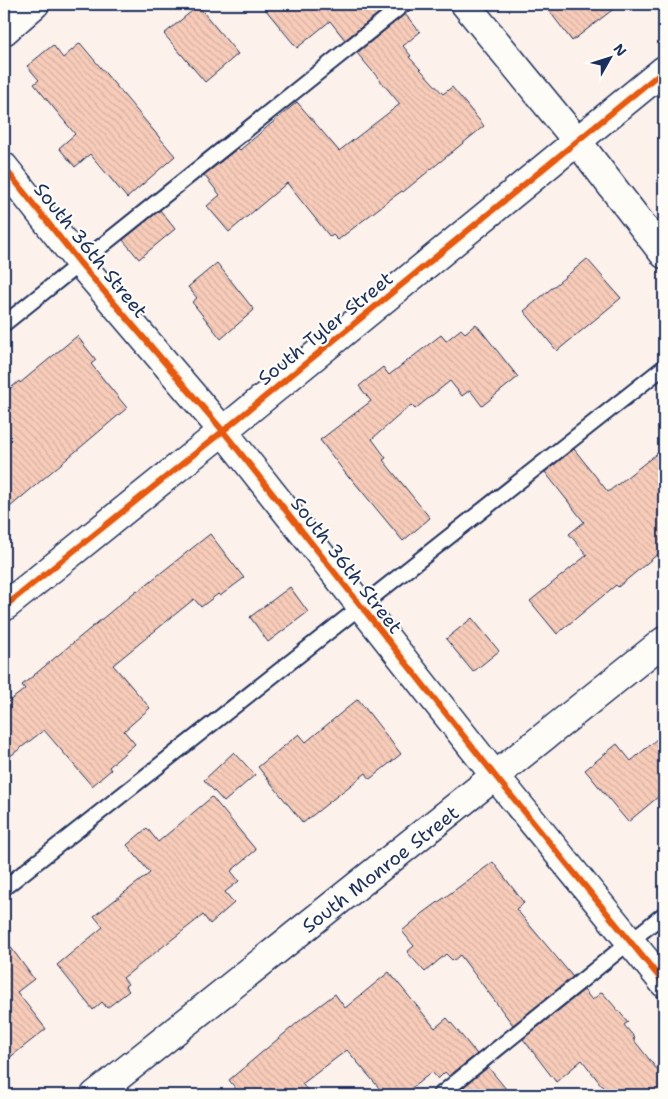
<svg xmlns="http://www.w3.org/2000/svg" width="668" height="1099" font-family="'Shantell Sans',sans-serif">
<defs>
<pattern id="building-back-hatch" width="6" height="6" patternUnits="userSpaceOnUse" patternTransform="scale(1.25)"><rect width="6" height="6" fill="#f8ccb9"/><path d="M-1 5l2 2M0 0l6 6M5-1l2 2" fill="none" stroke="#d4b0a1"/></pattern>
</defs>
<rect width="100%" height="100%" fill="#fcf2eb"/>
<filter id="ink" filterUnits="userSpaceOnUse"><feTurbulence type="fractalNoise" baseFrequency=".02" numOctaves="2"/><feDisplacementMap in="SourceGraphic" scale="10" xChannelSelector="R" yChannelSelector="G"/><feConvolveMatrix kernelMatrix="1 2 1 2 8 2 1 2 1" color-interpolation-filters="sRGB"/></filter>
<g filter="url(#ink)">
<path fill="url(#building-back-hatch)" stroke="#1b2f5e" d="M261,4H390L345,40L330,21L297,48Z
M544,4H620L572,41Z
M198,6L238,54L205,82L164,34Z
M405,14L420,32L403,46L411,56L409,57L443,94L452,87L484,126L403,192L402,191L392,198L338,240L333,235L330,237L287,183L229,232L207,206L220,195L204,175L238,148L240,150L297,102L339,151L400,104L357,53Z
M80,43L175,156L127,198L90,154L75,167L59,148L75,134L34,84L39,80L27,66L53,45L63,58Z
M160,210L175,229L139,259L123,240Z
M587,259L621,298L557,351L524,311Z
M217,263L254,310L221,339L192,302L197,298L188,287Z
M476,324L518,377L482,406L470,390L462,396L450,381L415,409L411,405L372,439L386,458L383,460L430,518L403,541L350,477L349,478L320,440L371,401L359,386L383,367L389,375L441,335L446,341L461,329L465,333Z
M77,336L96,360L91,364L127,408L4,512V394L19,381L20,383Z
M664,448V549L618,587L616,585L557,634L530,601L587,555L569,534L584,522L545,472L574,449L608,492Z
M210,534L244,578L220,596L218,594L201,607L194,599L113,665L150,708L124,731L135,744L109,767L111,770L92,786L44,730L4,761V705L25,689L22,685L137,590L138,591Z
M290,587L308,612L268,642L250,617Z
M472,618L499,651L473,672L446,639Z
M358,699L401,754L370,779L366,773L303,823L258,767L299,734L306,742Z
M664,733V792L628,822L585,770L617,744L631,761Z
M234,752L255,775L224,802L204,780Z
M212,797L256,850L231,871L239,881L225,892L234,903L210,924L203,915L123,978L128,984L125,986L129,991L107,1008L102,1002L93,1010L57,965L103,927L94,916L150,873L127,845L147,828L158,842Z
M493,862L524,903L516,909L573,977L513,1025L460,955L453,961L446,954L425,972L407,952L414,946L402,931L422,914Z
M4,938L34,979L17,992L46,1029L4,1062Z
M389,972L435,1028L447,1018L477,1054L449,1076L445,1072L438,1079L432,1072L403,1095H385L347,1050L302,1084L312,1095H241L229,1080L303,1018L335,994L345,1008Z
M584,990L592,1000L602,992L628,1022L624,1025L635,1038L633,1039L664,1078V1095H609L582,1060L556,1082L523,1039Z
M488,1067L511,1095H464L460,1090Z"/>
<g fill="none" stroke-linecap="round" stroke-linejoin="round">
<g stroke="#1b2f5e" stroke-width="18">
<path id="service" d="M4,324L404,4
M4,888L664,367
M440,1095L664,914"/>
</g>
<g stroke="#1b2f5e" stroke-width="31">
<path id="minor" d="M465,4L577,141L664,254
M4,31L35,4
M4,167L80,263L223,431
M95,1095L664,641"/>
</g>
<g stroke="#1b2f5e" stroke-width="31">
<path id="tertiary" d="M223,431L496,777L664,983"/>
</g>
<g stroke="#1b2f5e" stroke-width="31">
<path id="secondary" d="M4,607L223,431L664,70"/>
</g>
<use href="#service" stroke="#fdfcf7" stroke-width="14"/>
<use href="#minor" stroke="#fdfcf7" stroke-width="28"/>
<use href="#tertiary" stroke="#fdfcf7" stroke-width="28"/>
<use href="#secondary" stroke="#fdfcf7" stroke-width="28"/>
<g stroke="#fdfcf7" stroke-width="9">
<path id="cycleway" d="M4,167L80,263L223,431L496,777L664,983
M4,607L223,431L664,70"/>
</g>
<use href="#cycleway" stroke="#e8590c" stroke-width="6"/>
</g>
</g>
<g text-anchor="middle" stroke-width="4.5" stroke-linejoin="round" paint-order="stroke">
<g font-size="19" fill="#1b2f5e" stroke="#fdfcf7">
<text transform="translate(91 250) rotate(51)" y="7">South 36th Street</text>
<text transform="translate(325 328) rotate(-39)" y="7">South Tyler Street</text>
<text transform="translate(347 565) rotate(52)" y="7">South 36th Street</text>
<text transform="translate(380 869) rotate(-38)" y="7">South Monroe Street</text>
</g>
</g>
<rect width="668" height="1099" fill="none" stroke="#fdfcf7" stroke-width="20"/>
<rect x="10" y="10" width="648" height="1079" fill="none" stroke="#1b2f5e" stroke-width="2" filter="url(#ink)"/>
<g transform="translate(610 58) rotate(51)" stroke="#fdfcf7" stroke-width="4" paint-order="stroke">
<path d="M0-4L9 19L0 12L-9 19Z" fill="#1b2f5e"/>
<text y="-8" font-size="14" font-weight="bold" text-anchor="middle" fill="#1b2f5e">N</text>
</g>
</svg>
